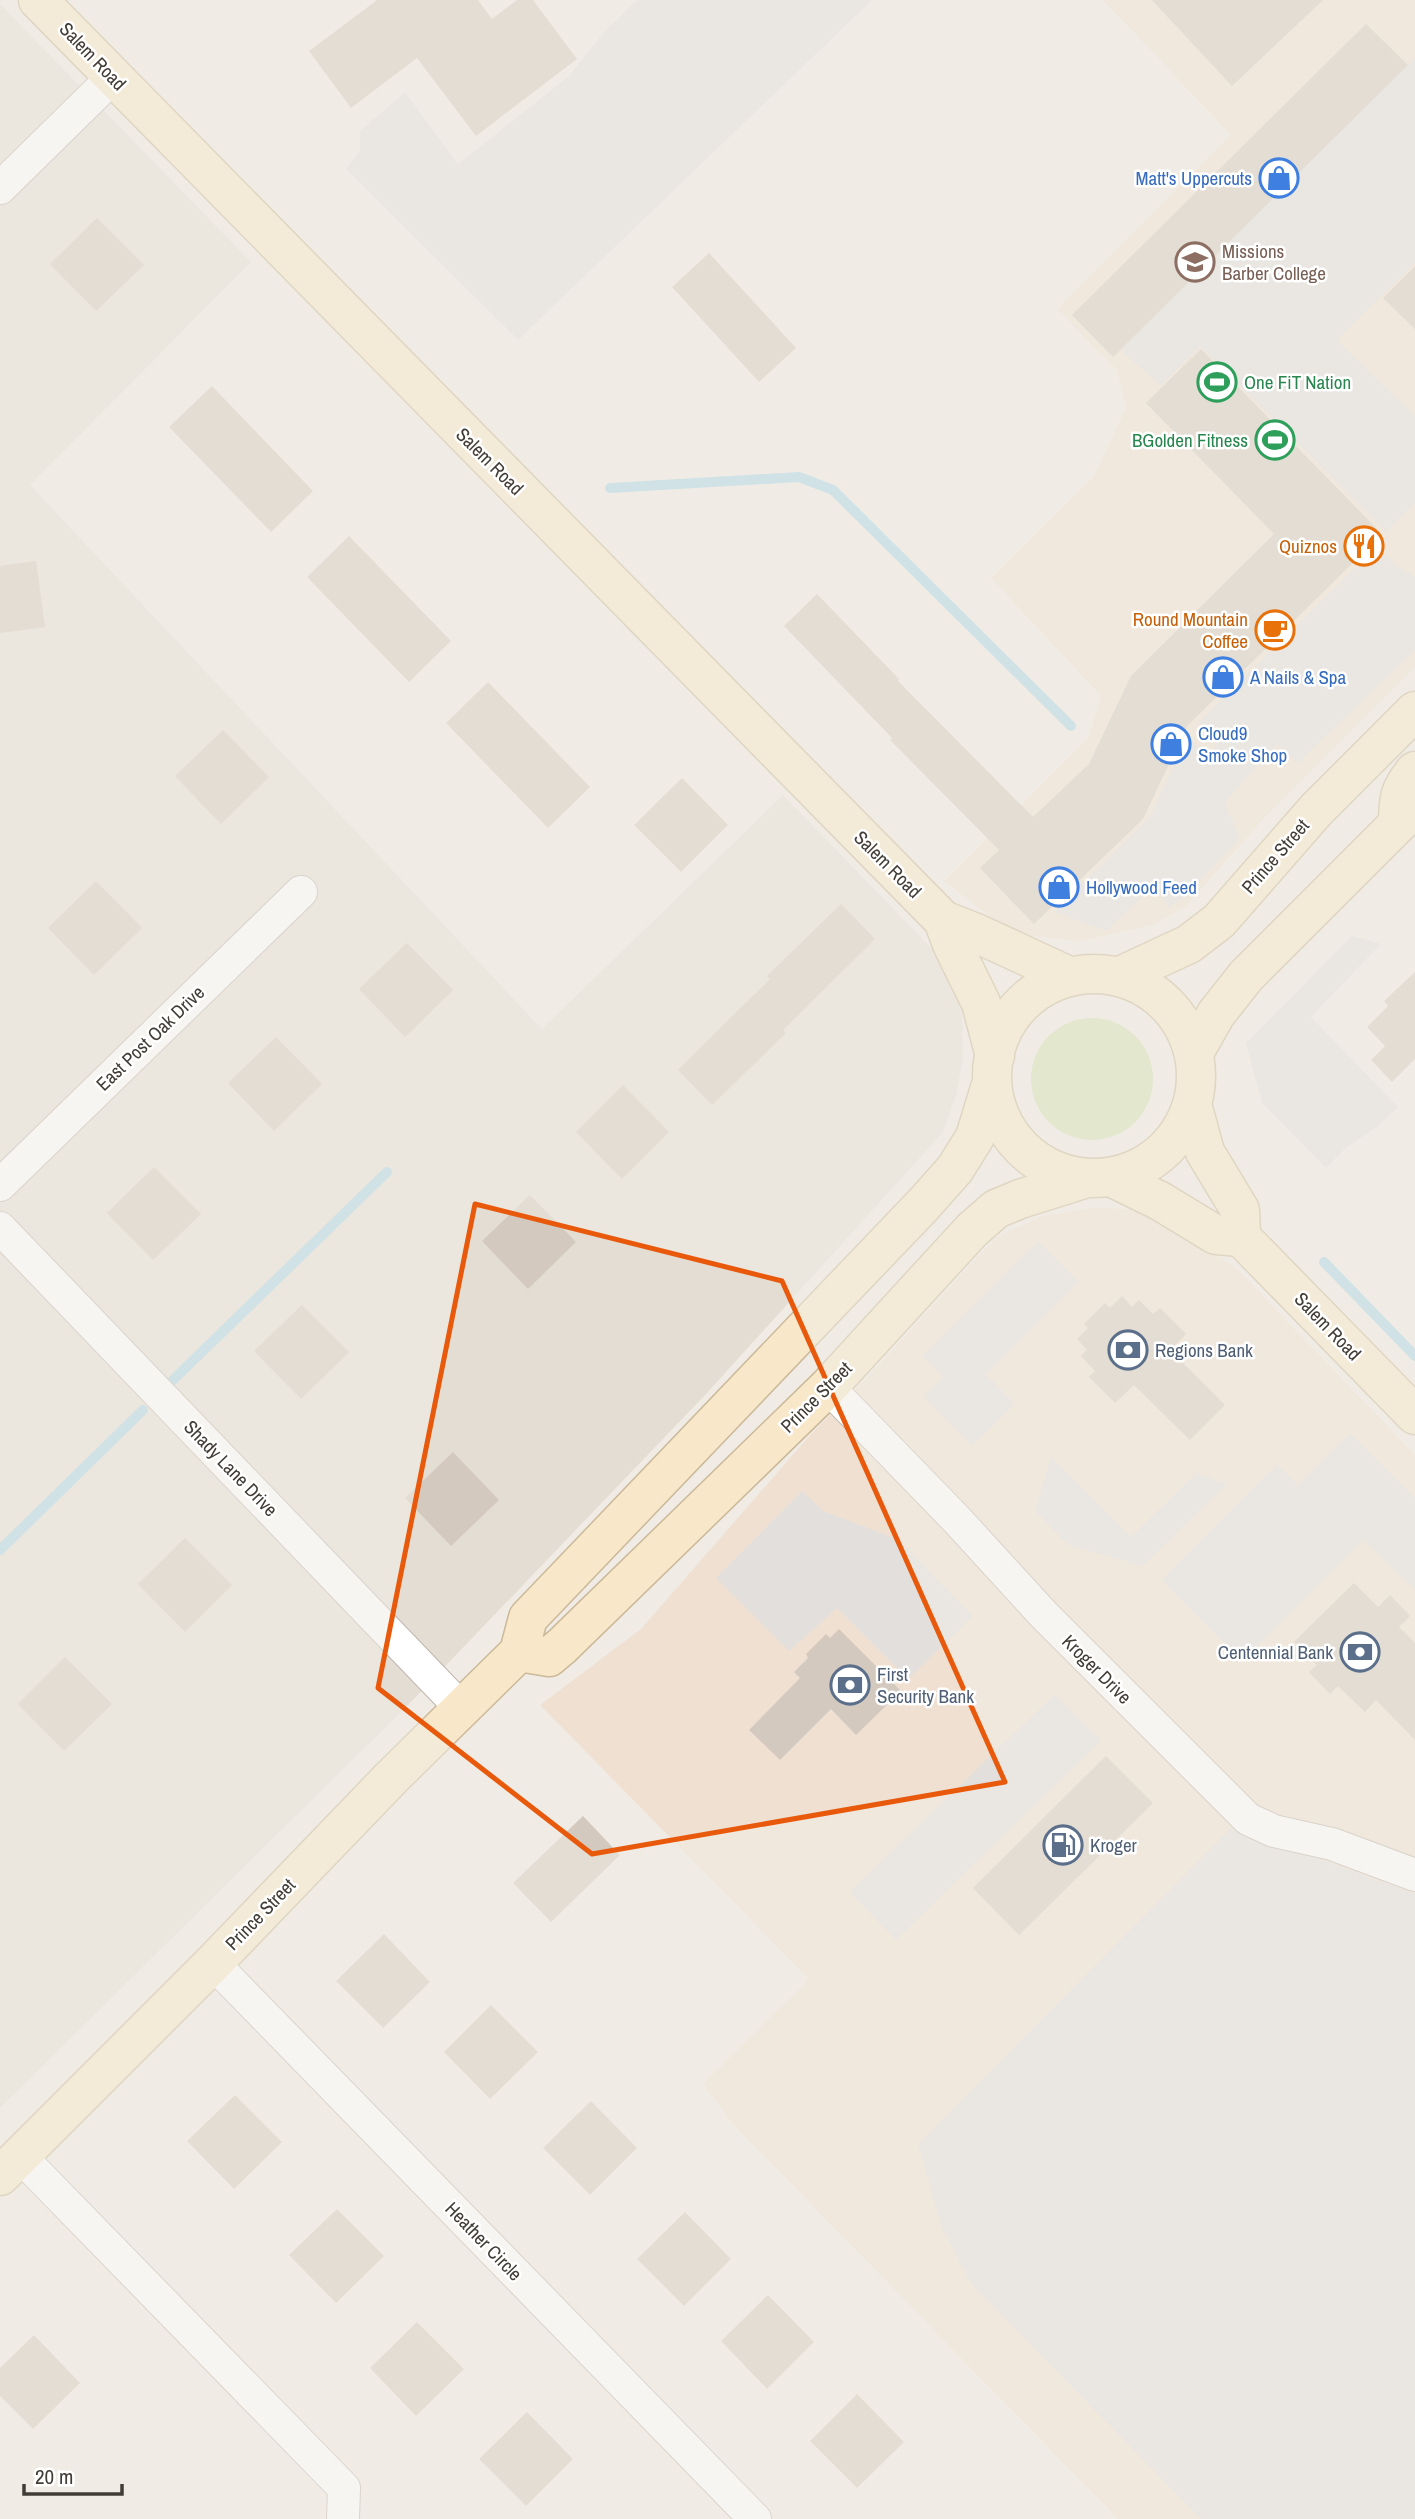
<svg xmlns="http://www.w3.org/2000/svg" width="1415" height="2519" font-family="'Archivo Narrow',sans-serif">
<rect width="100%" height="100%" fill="#f0ece5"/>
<path fill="#e4ddd4" d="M0,4L251,262L30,485L542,1029L783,795L940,957L951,978L962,1013L963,1059L956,1096L943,1132L707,1393L409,1704L0,2108Z"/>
<path fill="#f0e0d2" d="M1103,0H1415V667L1266,816L1186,906L1152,925L1080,941L1013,934L944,881L1088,739L1101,696L991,578L1094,476L1126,408L1117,370L1057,309L1231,135Z
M1091,1208L1134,1209L1200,1242L1239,1271L1415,1455V2519H1118L732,2123L703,2084L809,1979L540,1705L641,1629L811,1434L879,1365L979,1255L1000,1235L1043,1216Z"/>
<path fill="#d0e0b2" d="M1031 1079a61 61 0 1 1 122 0a61 61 0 1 1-122 0Z"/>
<path fill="#e2dfdd" d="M637,0H872L518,340L346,169L360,150V131L405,92L458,164L569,76L604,32Z
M1415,58V263L1337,340L1415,416V503L1386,532L1201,347L1161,386L1119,349Z
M1377,546L1395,565L1415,577V650L1298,763L1277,744L1225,802L1240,839L1181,900L1168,908L1156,884L1106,931L1054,912L1150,816L1187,737L1209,753L1217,743L1199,722Z
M1352,936L1381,944L1311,1017L1398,1107L1378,1126L1346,1148L1326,1168L1262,1103L1246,1043Z
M1038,1241L1079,1282L986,1374L1015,1404L972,1446L923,1397L943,1377L922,1356Z
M1350,1433L1415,1498V1590L1363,1540L1242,1661L1161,1580L1277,1464L1298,1485Z
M1051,1457L1131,1537L1196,1473L1227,1484L1143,1566L1068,1545L1035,1511Z
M802,1491L823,1511L899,1540L973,1616L908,1679L837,1608L789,1651L716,1578Z
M1055,1694L1101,1741L896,1940L849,1892Z
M1232,1827L1415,1894V2519H1201L971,2284L941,2226L918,2144Z"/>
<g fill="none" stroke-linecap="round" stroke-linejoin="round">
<path stroke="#a8d4e7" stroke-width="10" d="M610,488L799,477L833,490L1071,726
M1324,1262L1415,1356
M173,1380L387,1172
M0,1550L143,1410"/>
</g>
<path fill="#d3c9bf" d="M377,0H478L492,19L517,0H533L577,59L476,136L417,58L351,108L309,51Z
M1152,0H1323L1232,86Z
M1366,24L1408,65L1113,357L1072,315Z
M97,218L144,265L96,311L50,264Z
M709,253L796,348L759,382L672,287Z
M1415,266V329L1383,298Z
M1201,349L1382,534L1187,726L1143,819L1034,924L980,868L999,850L890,740L892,738L784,626L817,594L899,679L898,681L1033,817L1089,764L1131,676L1274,534L1146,403Z
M212,386L313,491L271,532L169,427Z
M349,536L451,641L409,682L307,577Z
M36,561L45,627L0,633V566Z
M488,682L590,787L548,828L446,723Z
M223,730L269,777L221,824L175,776Z
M682,778L728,825L681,872L634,825Z
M96,881L142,928L94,975L48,928Z
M841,904L875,939L783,1030L786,1033L712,1105L678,1070L770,979L767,976Z
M407,943L453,990L405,1037L359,989Z
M1415,972V1059L1392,1082L1371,1060L1385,1046L1367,1027L1388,1006L1384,1001Z
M276,1037L322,1084L274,1131L228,1083Z
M623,1085L669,1132L622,1179L576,1132Z
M154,1167L201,1214L153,1260L107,1213Z
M530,1195L576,1242L528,1289L482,1241Z
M1122,1296L1132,1307L1139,1300L1153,1314L1160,1308L1186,1334L1170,1350L1225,1405L1190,1440L1134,1385L1115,1403L1089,1377L1095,1371L1081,1356L1087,1350L1077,1339L1088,1328L1084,1324L1105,1303L1110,1308Z
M302,1305L349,1352L301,1399L254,1351Z
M453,1452L499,1500L451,1546L405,1498Z
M185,1538L232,1585L185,1632L138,1584Z
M1354,1583L1378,1607L1390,1595L1410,1616L1399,1627L1415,1643V1740L1376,1700L1365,1712L1338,1686L1330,1694L1309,1672L1317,1665L1294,1642Z
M839,1629L901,1691L856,1735L831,1709L780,1760L749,1730L800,1678L794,1672L808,1658L806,1654L826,1634L830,1638Z
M65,1657L112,1704L64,1751L18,1704Z
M1106,1756L1153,1803L1019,1935L973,1888Z
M583,1816L620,1855L551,1922L513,1883Z
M384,1934L430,1982L383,2028L336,1981Z
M491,2005L538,2052L490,2099L444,2052Z
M235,2095L282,2142L234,2189L187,2141Z
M591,2101L637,2148L590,2195L543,2148Z
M337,2209L384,2256L336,2303L289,2255Z
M685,2212L731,2259L684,2306L637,2259Z
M768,2295L814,2342L767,2389L721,2341Z
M417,2322L464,2369L416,2416L370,2368Z
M34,2335L80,2383L33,2429L0,2396V2368Z
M857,2394L904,2442L857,2488L810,2441Z
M527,2412L573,2459L526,2506L479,2459Z"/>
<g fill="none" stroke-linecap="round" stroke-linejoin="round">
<g stroke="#beb5ac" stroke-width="34">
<path id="minor" d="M0,188L113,77
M0,1185L301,892
M0,1228L462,1709
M828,1387L958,1521L1044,1615L1248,1819L1274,1831L1332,1844L1415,1875
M213,1963L755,2519
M21,2157L344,2488L343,2519"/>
</g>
<g stroke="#cbb99a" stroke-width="41">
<path id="secondary" d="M38,0L943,920L976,933L1071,977
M1398,824C1398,799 1399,790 1415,771
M943,920L952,944L981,1003L995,1056
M992 1076a102 102 0 1 1 204 0a102 102 0 1 1-204 0Z
M1118,977L1189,944L1219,921L1316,810L1415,711
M1194,1053L1216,1014L1246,976L1415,807
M1192,1104L1205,1152L1240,1210L1241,1237
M1111,1177L1160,1201L1216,1235L1241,1237L1415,1415
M519,1652L549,1657L562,1646L828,1387L972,1230L996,1209L1020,1199L1087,1178
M0,2176L213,1963L392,1777L519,1652L528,1618L923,1205L955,1169L975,1137L990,1088"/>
</g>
<use href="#minor" stroke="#fff" stroke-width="32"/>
<use href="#secondary" stroke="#f8e7c8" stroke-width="38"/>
</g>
<path d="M0 0H1415V2519H0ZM475,1204L782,1281L1005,1782L592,1854L378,1688Z" fill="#f0ece5" fill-opacity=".55" fill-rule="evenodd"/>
<path fill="none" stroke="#e8590c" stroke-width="5" stroke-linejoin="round" d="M475,1204L782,1281L1005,1782L592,1854L378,1688Z"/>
<defs>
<g id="shop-ring" transform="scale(2.0125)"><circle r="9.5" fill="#fff" stroke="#3f7fe0" stroke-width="1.5"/><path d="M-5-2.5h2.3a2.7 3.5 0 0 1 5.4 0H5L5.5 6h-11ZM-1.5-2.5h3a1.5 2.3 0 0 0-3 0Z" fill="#3f7fe0"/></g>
<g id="school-ring" transform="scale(2.0125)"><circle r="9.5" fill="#fff" stroke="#8d6e63" stroke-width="1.5"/><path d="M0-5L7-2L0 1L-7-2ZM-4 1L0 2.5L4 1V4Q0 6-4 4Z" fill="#8d6e63"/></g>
<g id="stadium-ring" transform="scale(2.0125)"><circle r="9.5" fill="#fff" stroke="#2e9e5b" stroke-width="1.5"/><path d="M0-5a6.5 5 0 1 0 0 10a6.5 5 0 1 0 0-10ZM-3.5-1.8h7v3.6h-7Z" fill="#2e9e5b"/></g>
<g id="restaurant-ring" transform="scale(2.0125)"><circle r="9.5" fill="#fff" stroke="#e8710a" stroke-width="1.5"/><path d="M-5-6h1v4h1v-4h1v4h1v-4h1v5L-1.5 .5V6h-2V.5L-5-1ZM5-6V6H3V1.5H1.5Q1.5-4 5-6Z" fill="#e8710a"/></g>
<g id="cafe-ring" transform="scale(2.0125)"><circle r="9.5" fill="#fff" stroke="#e8710a" stroke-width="1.5"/><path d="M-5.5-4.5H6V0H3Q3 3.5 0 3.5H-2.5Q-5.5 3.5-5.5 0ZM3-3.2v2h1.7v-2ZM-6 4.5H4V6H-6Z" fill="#e8710a"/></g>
<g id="bank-ring" transform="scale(2.0125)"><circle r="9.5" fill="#fff" stroke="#5c6f8a" stroke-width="1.5"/><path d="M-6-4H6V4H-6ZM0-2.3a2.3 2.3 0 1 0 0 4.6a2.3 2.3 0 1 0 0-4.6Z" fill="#5c6f8a"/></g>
<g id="fuel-ring" transform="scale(2.0125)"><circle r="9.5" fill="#fff" stroke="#5c6f8a" stroke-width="1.5"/><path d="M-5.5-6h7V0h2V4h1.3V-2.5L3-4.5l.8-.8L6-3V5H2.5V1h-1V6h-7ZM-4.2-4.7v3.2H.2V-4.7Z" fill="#5c6f8a"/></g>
</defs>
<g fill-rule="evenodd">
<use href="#shop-ring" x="1279" y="178"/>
<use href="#school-ring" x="1195" y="262"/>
<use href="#stadium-ring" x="1217" y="382"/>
<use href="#stadium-ring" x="1275" y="440"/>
<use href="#restaurant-ring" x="1364" y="546"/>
<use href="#cafe-ring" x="1275" y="630"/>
<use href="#shop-ring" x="1223" y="677"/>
<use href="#shop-ring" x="1171" y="744"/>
<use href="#shop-ring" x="1059" y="887"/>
<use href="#bank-ring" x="1128" y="1350"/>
<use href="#bank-ring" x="1360" y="1652"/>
<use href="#bank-ring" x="850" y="1685"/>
<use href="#fuel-ring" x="1063" y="1845"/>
</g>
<g text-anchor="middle" stroke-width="5" stroke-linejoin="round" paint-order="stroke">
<g font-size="19" fill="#423c36" stroke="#fff">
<text transform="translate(93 56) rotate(46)" y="7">Salem Road</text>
<text transform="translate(490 461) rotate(45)" y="7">Salem Road</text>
<text transform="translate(1275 856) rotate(-49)" y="7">Prince Street</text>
<text transform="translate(888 864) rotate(45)" y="7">Salem Road</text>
<text transform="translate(150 1038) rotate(-44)" y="7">East Post Oak Drive</text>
<text transform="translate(1328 1326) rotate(46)" y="7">Salem Road</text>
<text transform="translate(816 1397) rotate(-45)" y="7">Prince Street</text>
<text transform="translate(231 1468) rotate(46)" y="7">Shady Lane Drive</text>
<text transform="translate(1097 1669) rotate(45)" y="7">Kroger Drive</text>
<text transform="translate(260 1914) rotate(-46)" y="7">Prince Street</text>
<text transform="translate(484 2241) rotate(46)" y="7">Heather Circle</text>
</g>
<g font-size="19" fill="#366cbe" stroke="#fff" text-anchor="start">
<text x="1252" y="185" text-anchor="end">Matt's Uppercuts</text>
<text x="1250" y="684">A Nails &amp; Spa</text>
<text x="1198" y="740">Cloud9<tspan x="1198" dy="22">Smoke Shop</tspan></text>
<text x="1086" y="894">Hollywood Feed</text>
</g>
<g font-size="19" fill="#785e54" stroke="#fff" text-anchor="start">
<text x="1222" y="258">Missions<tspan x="1222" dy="22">Barber College</tspan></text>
</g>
<g font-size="19" fill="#27864d" stroke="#fff" text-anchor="start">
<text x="1244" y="389">One FiT Nation</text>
<text x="1248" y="447" text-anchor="end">BGolden Fitness</text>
</g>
<g font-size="19" fill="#c56008" stroke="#fff" text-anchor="end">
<text x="1337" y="553">Quiznos</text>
<text x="1248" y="626">Round Mountain<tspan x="1248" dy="22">Coffee</tspan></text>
</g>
<g font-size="19" fill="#4e5e75" stroke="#fff" text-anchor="start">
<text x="1155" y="1357">Regions Bank</text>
<text x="1333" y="1659" text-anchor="end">Centennial Bank</text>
<text x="877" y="1681">First<tspan x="877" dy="22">Security Bank</tspan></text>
<text x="1090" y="1852">Kroger</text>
</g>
</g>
<path d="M24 2484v10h98v-10" fill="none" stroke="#423c36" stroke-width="3.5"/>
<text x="35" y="2484" font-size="21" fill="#423c36" stroke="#ffffff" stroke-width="5" paint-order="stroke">20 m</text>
</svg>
